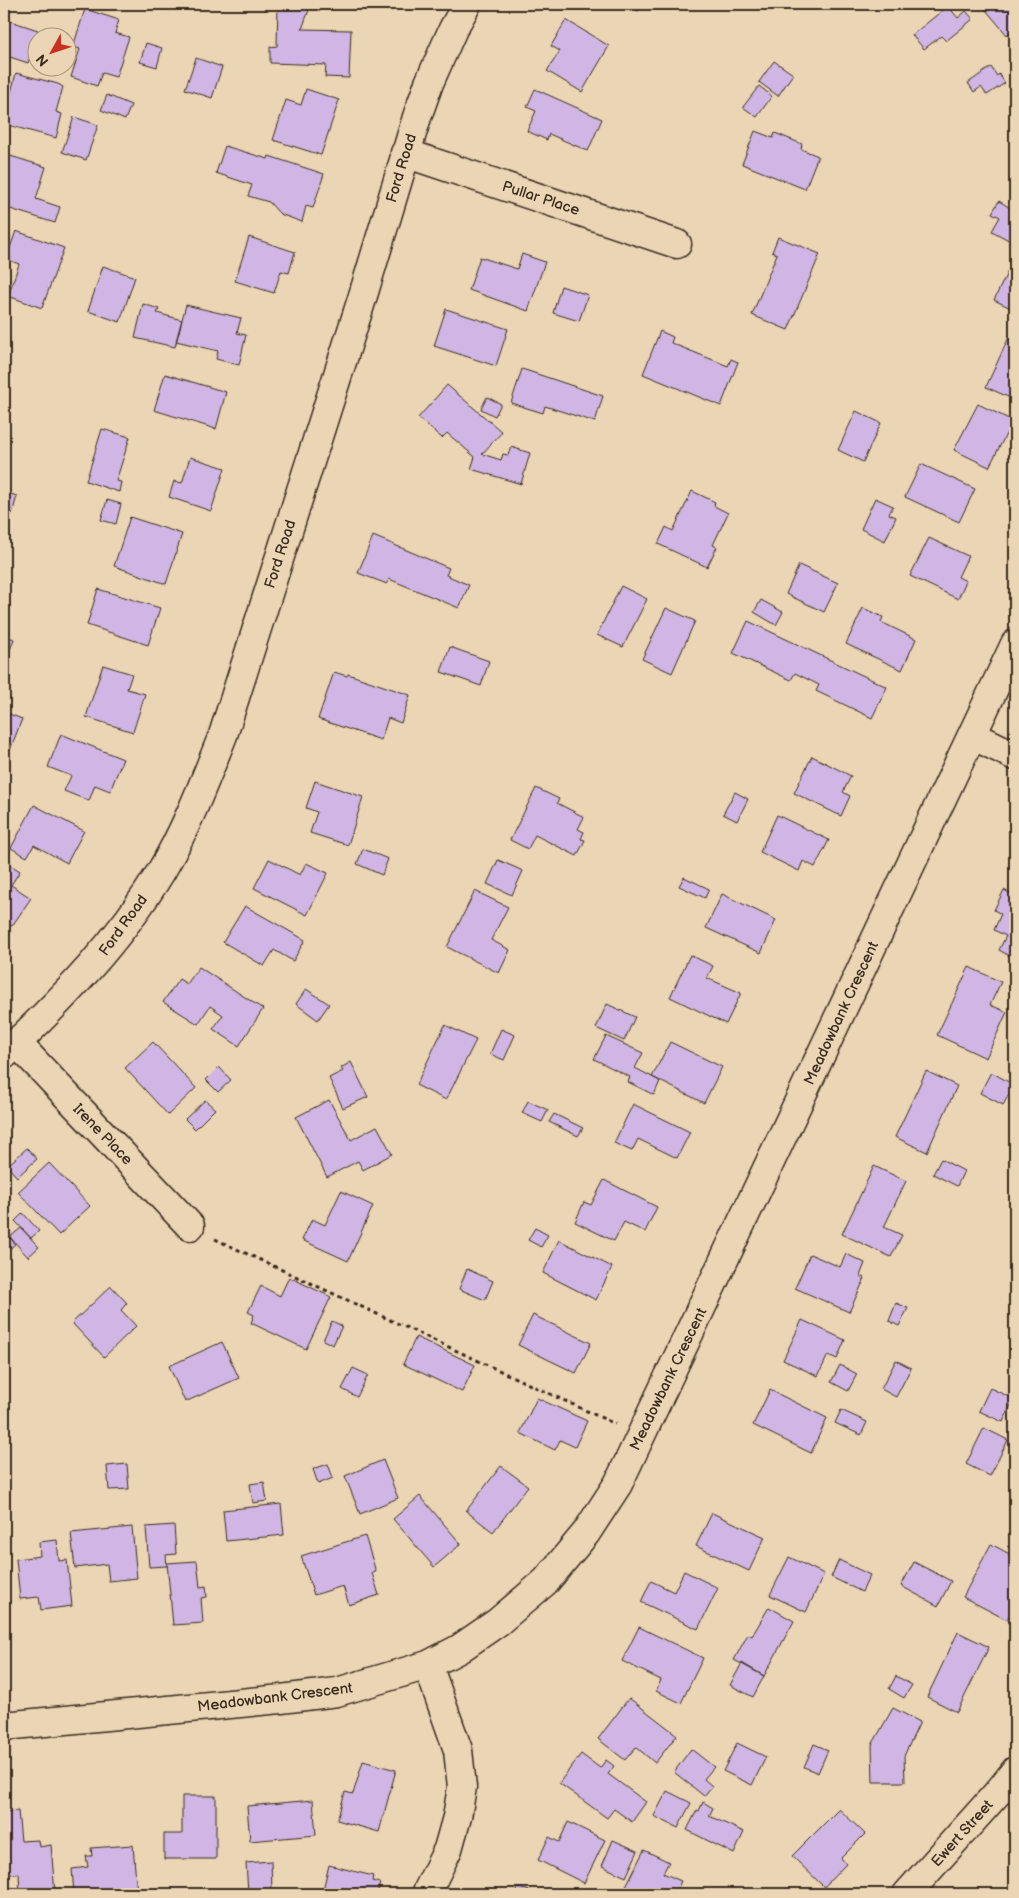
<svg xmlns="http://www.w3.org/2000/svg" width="1019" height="1898" font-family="'Balsamiq Sans',sans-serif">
<rect width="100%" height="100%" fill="#ead6b4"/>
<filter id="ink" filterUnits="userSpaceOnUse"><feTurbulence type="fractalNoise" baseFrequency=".02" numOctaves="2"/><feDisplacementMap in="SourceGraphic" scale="10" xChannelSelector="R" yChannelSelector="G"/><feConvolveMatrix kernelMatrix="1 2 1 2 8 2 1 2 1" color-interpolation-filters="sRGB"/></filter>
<g filter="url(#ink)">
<path fill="#d1b6e5" stroke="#3b2a1e" d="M278,4H300L310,7L302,29L351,30L349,78L325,77L326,65L270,63V47L277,46Z
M628,4H643L638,11Z
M981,4H1015V28L1007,35Z
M948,6L958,18L966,11L973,19L946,41L941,36L924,49L912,35Z
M85,9L119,20L115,33L129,37L116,77L102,73L97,86L71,77L80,49L73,47Z
M4,19L38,30L28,63L4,55Z
M566,20L609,46L582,92L547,71L560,51L551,46Z
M146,43L162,48L157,67L140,62Z
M196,58L222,67L212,98L185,89Z
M774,61L793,74L778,96L759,82Z
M1015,63V77L1009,67Z
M991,67L997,76L999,74L1005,83L987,95L981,87L974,92L968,83Z
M16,73L58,84L63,87L56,112L62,114L56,138L4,124V103L8,104Z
M759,86L772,96L757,117L743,107Z
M306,89L339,100L321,155L273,140L286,100L301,105Z
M535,89L602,119L588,151L549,134L547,140L527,131L536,111L527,107Z
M107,95L131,105L125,120L101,110Z
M74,117L98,125L86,160L62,152Z
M755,131L773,138L775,133L802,144L801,149L818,156L805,189L742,164Z
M225,146L268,159L269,156L324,174L313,208L306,206L302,222L280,214L269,202L248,196L252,185L216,173Z
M4,154L46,167L36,199L60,207L55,223L4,207Z
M999,201L1015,211L1014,243L992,231L1000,217L992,213Z
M16,231L64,248L42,308L8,296L19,264L6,259Z
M249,237L295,252L289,273L281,271L274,293L235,281Z
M778,237L820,254L788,330L752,315L777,254L772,252Z
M522,254L545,262L528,311L469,290L480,257L517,269Z
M103,266L135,277L120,322L88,311Z
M1010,267L1015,270V310L994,300Z
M561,286L588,295L579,321L553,313Z
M143,304L159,309L157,313L182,320L175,347L135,338Z
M186,305L241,318L237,333L246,335L239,365L216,359L218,351L176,341Z
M446,309L508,329L496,366L434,346Z
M660,331L673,337L671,343L728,366L731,359L738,362L721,406L643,374Z
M1008,339L1015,343V400L986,387Z
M522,369L603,396L595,422L545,406L543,413L511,403Z
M165,374L226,392L216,429L154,410Z
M447,385L502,432L482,454L501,460L503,454L508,455L511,447L530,453L521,484L471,469L475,457L447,433L442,438L418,418Z
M487,397L501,404L495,416L481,409Z
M978,404L1013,421L989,467L954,450Z
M856,411L881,423L863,462L838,450Z
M102,429L130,437L116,481L121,482L119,492L86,481Z
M190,457L225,468L211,511L169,497L174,481L182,483Z
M921,464L975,489L959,522L905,497Z
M692,491L715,502L714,506L728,513L713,545L717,547L707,567L658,544L666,527L673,531Z
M4,492L17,496L12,514L4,512Z
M875,498L893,506L889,514L896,517L885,541L861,529Z
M107,500L121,504L116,524L101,520Z
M130,517L182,534L166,584L114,566Z
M373,536L449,568L446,575L469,585L459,608L389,579L387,584L358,573Z
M929,538L968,556L958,577L966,581L958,599L910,576Z
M799,565L838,583L824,612L786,594Z
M621,586L647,599L623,647L597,635Z
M98,589L160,608L148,645L87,625Z
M761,600L783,612L776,625L754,612Z
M666,608L695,621L672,673L642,659Z
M863,608L883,617L881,622L916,639L902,670L846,644Z
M748,621L887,687L872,718L816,691L819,685L795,673L791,680L733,653Z
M4,635L14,639L4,666Z
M450,647L489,661L481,686L441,672Z
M103,665L132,674L127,689L145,694L133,732L86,717Z
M334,672L347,676L348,674L410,695L401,723L388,718L381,740L318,719Z
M4,712L22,719L10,750L4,747Z
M61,734L123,759L110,791L95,785L89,801L64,791L71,776L48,767Z
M812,756L851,776L843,792L850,796L841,816L794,793Z
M315,781L363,797L348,845L310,833L317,812L306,808Z
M536,788L559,799L557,803L584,817L578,829L584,832L581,839L585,840L577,856L535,835L528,849L510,840Z
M735,792L748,799L737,821L723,814Z
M34,805L84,831L67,863L34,845L27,857L11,848Z
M777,815L829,840L815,867L803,861L799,871L760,852Z
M363,849L388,859L382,875L357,864Z
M269,859L300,875L306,863L328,873L307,915L254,888Z
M498,860L523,871L512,895L487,884Z
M4,861L20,871L11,885L31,898L12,926L4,921Z
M684,877L709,889L705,898L679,886Z
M1004,890L1015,896V959L999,950L1006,936L994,930L1001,914L994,910Z
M475,891L508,907L491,940L510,950L499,973L447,947Z
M722,894L776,920L761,953L706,928Z
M245,906L305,940L293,961L274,950L264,966L223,942Z
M690,955L713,966L707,978L741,993L726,1024L670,997Z
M199,967L263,1009L239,1046L213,1029L223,1015L210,1006L198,1024L163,1002L179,979L187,984Z
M969,967L1001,982L990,1005L1007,1012L986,1058L937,1035Z
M306,989L329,1004L318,1020L296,1004Z
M607,1004L635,1017L624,1041L596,1028Z
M445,1025L476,1040L446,1100L416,1085Z
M501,1029L515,1035L504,1060L490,1054Z
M606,1036L643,1053L635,1068L660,1081L654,1095L628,1082L630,1077L594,1059Z
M153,1042L196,1088L168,1115L125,1068Z
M670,1042L722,1067L704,1103L652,1077Z
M351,1062L368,1097L343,1108L329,1078L343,1071L341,1068Z
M219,1067L231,1080L218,1092L206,1080Z
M926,1071L957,1086L927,1152L895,1137Z
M991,1072L1014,1085L1003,1105L980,1093Z
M205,1100L215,1109L195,1129L185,1119Z
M329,1100L351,1140L377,1126L392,1154L363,1170L358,1161L327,1177L296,1117Z
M528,1101L548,1110L542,1122L522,1113Z
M633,1104L690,1132L677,1158L638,1139L632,1151L614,1143Z
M554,1114L583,1128L578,1136L549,1122Z
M27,1148L37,1159L17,1177L7,1166Z
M941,1159L964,1171L957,1186L933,1174Z
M49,1163L90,1206L59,1235L18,1192Z
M874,1166L906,1181L884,1227L902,1235L891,1257L842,1234Z
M604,1180L657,1207L645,1232L624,1222L614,1241L575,1222L584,1202L591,1205Z
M341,1191L373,1206L348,1261L302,1240L312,1219L325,1225Z
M23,1213L39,1231L31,1238L15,1221Z
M21,1228L39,1247L28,1257L10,1237Z
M535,1228L548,1235L541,1247L528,1240Z
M4,1230L15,1244L5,1253L9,1256L4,1261Z
M559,1240L612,1267L596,1300L543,1273Z
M810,1254L840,1267L846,1254L865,1263L860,1276L865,1278L849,1312L795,1288Z
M467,1269L493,1281L485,1300L459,1289Z
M289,1277L331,1297L306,1349L251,1323L254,1315L248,1312L261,1286L280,1296Z
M111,1286L127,1303L121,1310L136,1326L104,1357L72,1323Z
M896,1303L908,1308L899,1326L889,1321Z
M533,1315L591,1343L576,1373L518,1345Z
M802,1320L845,1340L837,1359L828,1355L818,1376L783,1360Z
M332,1321L342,1326L333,1345L323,1340Z
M416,1337L475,1365L462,1392L403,1364Z
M222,1342L239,1378L185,1402L169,1366Z
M896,1360L911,1368L896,1397L881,1389Z
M840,1365L857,1374L848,1391L831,1382Z
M353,1368L368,1375L357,1397L342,1389Z
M990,1388L1014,1399L1003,1422L979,1411Z
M770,1390L827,1418L811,1453L753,1425Z
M537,1398L587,1421L575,1447L560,1440L555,1450L520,1433Z
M841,1410L867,1422L861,1435L835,1423Z
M984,1428L1008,1440L990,1476L966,1464Z
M383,1460L398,1498L360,1514L345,1476Z
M127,1464L129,1489L109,1490L107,1466Z
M328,1464L333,1478L318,1484L313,1469Z
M501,1466L528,1486L493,1532L466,1511Z
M264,1482L267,1501L253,1503L250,1484Z
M420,1496L461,1544L434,1567L393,1519Z
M281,1504L284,1535L226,1541L223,1510Z
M712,1513L765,1537L749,1571L696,1546Z
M174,1525L176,1554L166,1555L167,1566L149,1567L146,1527Z
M132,1527L137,1578L109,1581L107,1564L75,1568L71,1533Z
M365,1536L376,1572L372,1573L379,1595L349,1605L343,1586L314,1595L301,1556Z
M57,1540L59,1561L67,1560L72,1606L41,1610L39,1597L20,1599L16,1559L40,1556L39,1542Z
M991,1544L1015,1557V1604L1007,1620L963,1597Z
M789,1557L824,1574L806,1612L770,1595Z
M839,1560L870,1575L862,1592L831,1577Z
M197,1561L200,1587L206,1586L207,1597L201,1598L203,1623L173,1625L167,1563Z
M914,1562L951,1581L938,1606L901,1586Z
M684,1571L718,1588L698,1629L641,1602L651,1581L674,1592Z
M769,1607L794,1621L764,1676L734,1660L748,1634L752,1636Z
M639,1627L703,1658L681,1703L656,1691L661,1680L622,1661Z
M958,1632L989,1647L957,1712L927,1697Z
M742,1663L764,1676L753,1697L730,1685Z
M896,1676L912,1685L904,1698L889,1689Z
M629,1698L677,1735L655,1763L636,1747L625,1760L598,1739Z
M893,1708L920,1722L904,1756L905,1782H873L872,1745Z
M737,1743L766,1757L752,1785L723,1771Z
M814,1744L828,1750L818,1773L804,1767Z
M691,1749L714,1767L704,1779L712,1786L704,1796L674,1772Z
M581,1754L600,1768L606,1760L614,1766L608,1774L646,1802L632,1822L614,1809L607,1818L559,1783Z
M363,1761L396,1770L379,1832L337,1820L345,1792L353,1794Z
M667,1791L691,1803L678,1828L654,1816Z
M182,1796H216V1859H164V1834H182Z
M313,1800L316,1835L250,1841L247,1806Z
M703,1802L713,1808L709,1816L744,1832L734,1854L687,1830L697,1810L699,1811Z
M839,1809L865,1834L841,1858L846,1864L824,1887L792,1856Z
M18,1811L21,1841L38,1840L39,1847L51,1845L55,1894H20L19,1873L4,1875V1812Z
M568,1822L605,1840L584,1883L538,1860L549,1837L559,1842Z
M613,1840L638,1851L626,1877L602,1866Z
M133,1845L137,1894H74L72,1869L88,1867L86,1856H92L91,1848Z
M644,1850L669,1862L663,1873L681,1881L675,1894H622Z
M271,1861L272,1890L248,1892L246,1863Z
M329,1865L373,1876L372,1881L380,1883L377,1894H322Z
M517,1888L540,1893L515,1894Z"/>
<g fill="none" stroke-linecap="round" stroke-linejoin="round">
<g stroke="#3b2a1e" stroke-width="31">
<path id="minor" d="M405,153L677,244
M972,735L1015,756
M17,1043L190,1226
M4,1055C63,999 120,940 162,870C187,827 205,780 223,735L361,302L417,117L429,83L453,29L467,4
M4,1726L281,1699L337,1692L428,1665L459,1649L498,1622L546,1581L586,1533L618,1484L1015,644
M426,1894L448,1849L457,1817L462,1787L458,1750L428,1665
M907,1894L1000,1790L1015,1771"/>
</g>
<path stroke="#3b2a1e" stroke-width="3" stroke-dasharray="4 4" stroke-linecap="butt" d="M215,1239L615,1424"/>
<use href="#minor" stroke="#ead6b4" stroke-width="28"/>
</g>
</g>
<g text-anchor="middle" stroke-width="4.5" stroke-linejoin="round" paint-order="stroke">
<g font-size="15" fill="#3b2a1e" stroke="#ead6b4">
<text transform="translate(401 168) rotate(-73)" y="5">Ford Road</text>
<text transform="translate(541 198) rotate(18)" y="5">Pullar Place</text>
<text transform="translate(280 554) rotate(-72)" y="5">Ford Road</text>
<text transform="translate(123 925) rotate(-54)" y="5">Ford Road</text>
<text transform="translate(841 1013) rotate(-65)" y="5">Meadowbank Crescent</text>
<text transform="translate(103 1134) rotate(46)" y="5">Irene Place</text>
<text transform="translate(668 1379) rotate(-64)" y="5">Meadowbank Crescent</text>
<text transform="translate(275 1697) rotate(-7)" y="5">Meadowbank Crescent</text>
<text transform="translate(962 1833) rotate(-48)" y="5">Ewert Street</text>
</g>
</g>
<rect width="1019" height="1898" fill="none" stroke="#ead6b4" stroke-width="20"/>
<rect x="10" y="10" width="999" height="1878" fill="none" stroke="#3b2a1e" stroke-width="2" filter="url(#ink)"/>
<g transform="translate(52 52) rotate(230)"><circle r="24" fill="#ead6b4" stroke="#a49178"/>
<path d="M0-4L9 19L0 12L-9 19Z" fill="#c8321e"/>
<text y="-8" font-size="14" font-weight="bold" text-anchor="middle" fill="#3b2a1e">N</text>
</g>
</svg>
